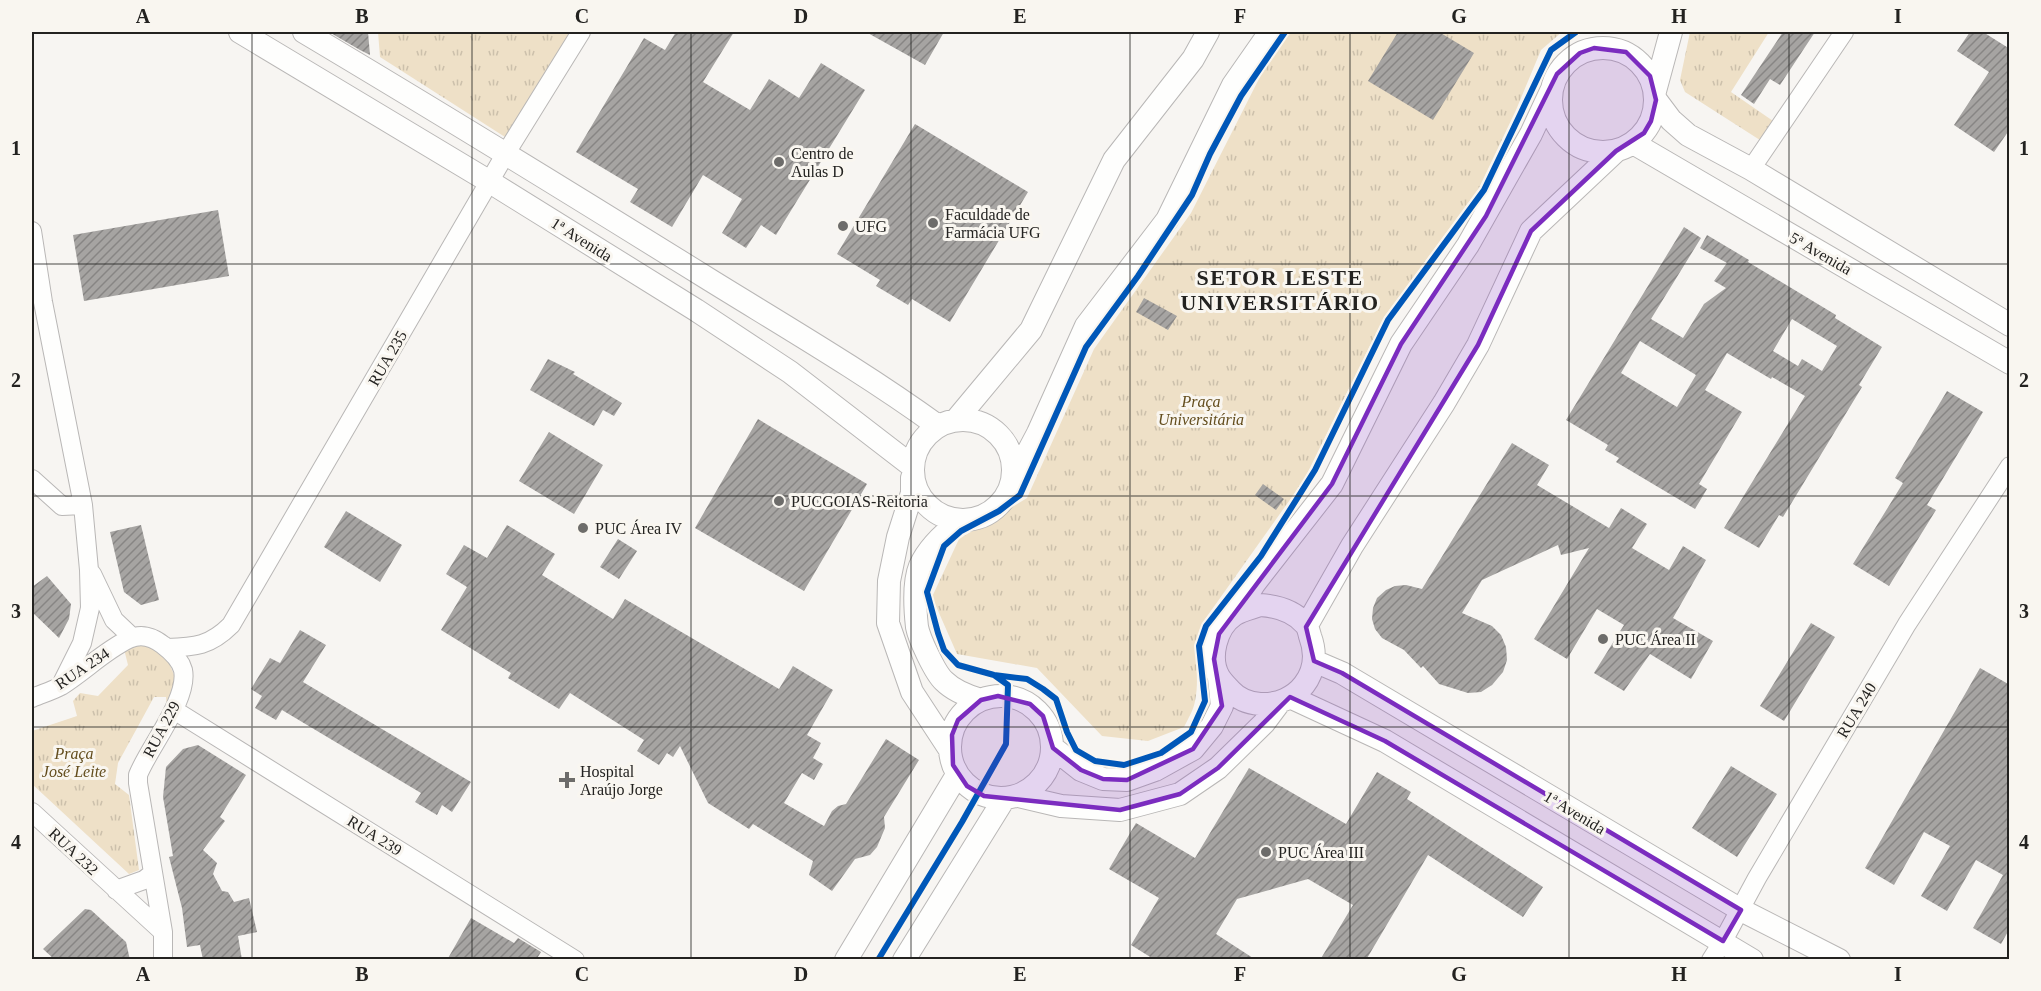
<svg xmlns="http://www.w3.org/2000/svg" width="2041" height="991" font-family="'Times New Roman',serif">
<defs>
<pattern id="park-tufts" width="24" height="20" patternUnits="userSpaceOnUse" patternTransform="scale(1.5)"><rect width="24" height="20" fill="#eee0c7"/><path d="M3 7l-1-3M5 7V3M7 7l1-3M15 17l-1-3M17 17v-4M19 17l1-3" fill="none" stroke="#ccc0ab"/></pattern>
<pattern id="building-hatch" width="6" height="6" patternUnits="userSpaceOnUse" patternTransform="scale(1.5)"><rect width="6" height="6" fill="#a6a4a2"/><path d="M-1 1l2-2M0 6l6-6M5 7l2-2" fill="none" stroke="#878584"/></pattern>
</defs>
<rect width="100%" height="100%" fill="#f7f5f2"/>
<path fill="url(#park-tufts)" d="M378,32H573L505,137L380,57Z
M1291,32H1562L1541,50L1516,110L1479,188L1384,317L1304,480L1203,622C1190,649 1201,673 1195,701C1194,709 1188,719 1184,727L1148,741L1102,736L1037,668L957,654L932,597L959,539L1027,498L1094,349L1191,213L1269,59Z
M1690,32H1769L1731,92L1776,123L1763,142L1685,92L1680,80Z
M139,641L166,655L176,680L167,708L166,697H154L118,763L115,784L129,795L139,870L129,874L32,784V731L77,716L73,701L80,693L98,696L128,665L124,649Z"/>
<path fill="url(#building-hatch)" fill-rule="evenodd" d="M329,32H368L370,55L360,50Z
M676,32H734L703,82L750,110L769,79L799,98L821,63L865,90L776,235L761,225L746,248L722,233L742,199L703,175L672,227L630,202L638,189L576,152L644,38L665,50Z
M866,32H944L925,65Z
M1398,32H1439L1474,53L1433,120L1368,81Z
M1783,32H1815L1780,85L1770,79L1754,104L1741,95Z
M1970,32H1983L2010,49V129L1994,152L1954,125L1989,72L1957,51Z
M915,124L1028,192L950,322L912,299L908,305L876,286L880,280L837,254Z
M218,210L229,276L84,301L73,235Z
M1684,227L1701,238L1651,319L1683,338L1704,304L1726,288L1714,281L1727,263L1700,248L1707,235L1749,260L1748,262L1836,315L1835,318L1882,347L1859,385L1862,387L1783,517L1779,515L1759,548L1724,528L1805,396L1772,377L1771,379L1727,353L1705,390L1742,412L1699,484L1707,489L1695,509L1616,462L1619,458L1605,450L1608,445L1566,420ZM1792,319L1837,346L1822,371L1802,359L1798,366L1773,351ZM1640,341L1696,375L1677,407L1621,373Z
M1144,298L1177,316L1168,330L1136,312Z
M548,359L575,372L573,374L622,403L614,416L603,410L594,426L530,390Z
M1947,391L1983,412L1927,505L1936,510L1889,586L1853,564L1903,483L1895,478Z
M758,419L867,484L804,591L695,528Z
M549,432L603,465L574,514L519,481Z
M1512,443L1549,465L1537,485L1609,528L1621,508L1647,524L1632,548L1669,570L1683,546L1706,560L1673,618L1713,641L1691,679L1650,654L1624,691L1594,673L1624,625L1597,609L1567,659L1534,639L1589,548L1561,555L1558,545L1482,580L1462,613L1492,626L1501,635L1506,647L1507,660L1503,672L1492,685L1481,692L1468,693L1439,684L1423,666L1421,668L1404,650L1382,638L1375,629L1372,619L1373,608L1377,598L1386,590L1395,586L1406,585L1422,589Z
M1263,484L1284,499L1276,510L1255,495Z
M346,511L402,545L380,582L324,547Z
M141,525L159,600L141,605L124,592L110,532Z
M507,525L555,554L542,575L613,619L625,599L779,689L793,666L833,690L807,735L821,743L813,758L823,764L814,780L802,773L784,803L824,826L832,811L838,806L846,804L886,739L919,760L884,817L885,828L877,847L870,855L855,859L832,891L809,875L813,861L753,824L749,829L708,803L680,746L673,757L667,753L659,765L637,751L644,740L570,693L559,709L508,678L511,673L441,630L467,587L446,574L464,545L487,558Z
M618,539L637,551L619,579L600,567Z
M47,576L71,604L69,619L59,638L32,612V587Z
M1811,623L1835,637L1784,721L1760,706Z
M300,630L326,645L303,682L471,782L452,812L442,805L437,815L415,802L421,793L282,710L276,720L255,708L262,696L251,689L270,658L280,663Z
M1980,668L2010,685V928L2001,944L1973,928L2003,875L1976,860L1947,911L1921,896L1950,846L1924,832L1894,885L1865,868Z
M198,745L246,775L220,817L225,821L203,850L217,863L213,874L222,891L228,892L234,902L249,898L257,932L238,936L242,960H203L200,945L187,947L182,908L169,857L173,856L163,797L166,767L183,749Z
M1731,766L1777,794L1737,857L1692,828Z
M1249,768L1346,824L1377,772L1411,792L1407,799L1543,887L1523,917L1428,855L1366,960H1320L1353,905L1308,879L1237,899L1216,934L1256,960H1155L1131,945L1159,898L1109,869L1136,823L1195,858Z
M85,909L91,910L126,942L130,960H55L43,949Z
M471,918L514,943L518,938L541,952L536,960H447Z"/>
<g fill="none" stroke-linecap="round" stroke-linejoin="round">
<g stroke="#b9b7b6" stroke-width="20">
<path id="minor" d="M1751,169L1844,32
M32,231L43,302L83,505L89,570L90,608L82,643L63,681
M32,479L62,506L83,505
M92,574L114,620L132,637
M167,648C195,647 210,646 231,625L506,153L581,32
M32,698C41,694 52,691 61,686C85,671 104,651 129,639C141,633 153,637 163,645C171,651 180,659 183,670C189,699 149,747 138,775V783L163,932V960
M174,710L575,960
M32,812L163,932
M116,890L144,880L153,873
M1711,960L1723,941L1757,878L1907,624L2010,466"/>
</g>
<g stroke="#b9b7b6" stroke-width="24">
<path id="major" d="M240,32L490,182L696,310L790,372L912,466
M304,32C440,113 575,196 710,280C786,327 865,373 938,426
M1551 100a52 52 0 1 1 104 0a52 52 0 1 1-104 0Z
M1655,91L1671,32
M1656,100L1671,120L1688,135L1751,169L2010,325
M1633,143L2010,363
M913 470a50 50 0 1 1 100 0a50 50 0 1 1-100 0Z
M956,420L1031,330L1114,160L1193,59L1208,32
M912,478V493L898,537L889,581L888,623L912,692L950,750
M1011,484L1038,433L1086,326L1167,220L1233,85L1270,32
M960,521C944,533 928,548 920,566C913,583 915,609 917,627C919,638 935,673 944,681C954,691 967,696 981,700
M1260,605C1277,606 1293,610 1305,624C1308,627 1309,632 1310,636C1324,673 1297,706 1260,704C1249,703 1238,699 1231,691C1227,687 1222,682 1219,677C1208,658 1216,627 1234,615C1241,610 1252,608 1260,605Z
M1235,614L1254,584L1332,484L1401,344L1468,245L1531,134L1552,89
M1307,625L1352,546L1444,403L1478,345L1531,231L1616,151
M1314,661L1342,673L1741,910L1839,960
M950 747a51 51 0 1 1 102 0a51 51 0 1 1-102 0Z
M1290,697L1385,741L1752,960
M1053,748L1081,770L1103,779L1127,780L1155,770L1193,749L1212,726L1222,706L1219,678
M1018,796L1061,806L1120,810L1180,794L1218,768L1264,723L1279,703
M846,960L957,775
M904,960L1004,799"/>
</g>
<use href="#minor" stroke="#fefefd" stroke-width="18"/>
<use href="#major" stroke="#fefefd" stroke-width="22"/>
<g stroke="#f9f6f0" stroke-width="10">
<path id="cycleway" d="M1285,32L1241,96L1210,154L1192,195L1138,276L1086,347L1020,495L999,511L961,531L944,546L927,592L938,633L944,650L958,665L994,675L1027,679L1043,689L1056,699L1067,732L1076,750L1095,761L1124,765L1161,753L1191,732L1205,701L1199,646L1206,626L1261,556L1315,470L1388,320L1484,190L1551,50L1576,32
M878,960L962,822L1006,744L1008,685L994,675"/>
</g>
<use href="#cycleway" stroke="#0057b8" stroke-width="6"/>
</g>
<path fill="#7b2cbf" fill-opacity="0.2" stroke="#7b2cbf" stroke-width="4.5" stroke-linejoin="round" d="M1594,48L1626,52L1650,76L1656,100L1651,121L1644,133L1616,151L1531,231L1478,345L1306,627L1314,661L1342,673L1741,910L1723,941L1385,741L1290,697L1218,768L1180,794L1120,810L984,796L967,786L953,765L952,735L958,720L981,700L998,696L1030,704L1043,716L1053,748L1081,770L1103,779L1127,780L1193,749L1222,706L1214,659L1219,634L1332,484L1401,344L1486,216L1557,74L1580,53Z"/>
<path fill="none" stroke="#232220" stroke-width="1.5" stroke-opacity="0.55" d="M252,32V960M472,32V960M691,32V960M911,32V960M1130,32V960M1350,32V960M1569,32V960M1789,32V960M32,264H2010M32,496H2010M32,727H2010"/>
<g fill="#6d6c6a" stroke="#f9f6f0" stroke-width="2">
<circle cx="779" cy="162" r="6"/>
<circle cx="933" cy="223" r="6"/>
<circle cx="843" cy="226" r="6"/>
<circle cx="779" cy="501" r="6"/>
<circle cx="583" cy="528" r="6"/>
<circle cx="1603" cy="639" r="6"/>
<path d="M564 771h6v6h6v6h-6v6h-6v-6h-6v-6h6z"/>
<circle cx="1266" cy="852" r="6"/>
</g>
<g text-anchor="middle" stroke-width="6" stroke-linejoin="round" paint-order="stroke">
<g font-size="16" fill="#232220" stroke="#f9f6f0" text-anchor="start">
<text x="791" y="159">Centro de<tspan x="791" dy="18">Aulas D</tspan></text>
<text x="945" y="220">Faculdade de<tspan x="945" dy="18">Farmácia UFG</tspan></text>
<text x="855" y="232">UFG</text>
<text x="791" y="507">PUCGOIAS-Reitoria</text>
<text x="595" y="534">PUC Área IV</text>
<text x="1615" y="645">PUC Área II</text>
<text x="580" y="777">Hospital<tspan x="580" dy="18">Araújo Jorge</tspan></text>
<text x="1278" y="858">PUC Área III</text>
</g>
<g font-size="16" fill="#232220" stroke="#f9f6f0">
<text transform="translate(582 239) rotate(32)" y="6">1ª Avenida</text>
<text transform="translate(1821 253) rotate(30)" y="6">5ª Avenida</text>
<text transform="translate(387 358) rotate(-60)" y="6">RUA 235</text>
<text transform="translate(82 668) rotate(-34)" y="6">RUA 234</text>
<text transform="translate(1856 710) rotate(-59)" y="6">RUA 240</text>
<text transform="translate(161 729) rotate(-62)" y="6">RUA 229</text>
<text transform="translate(1575 812) rotate(31)" y="6">1ª Avenida</text>
<text transform="translate(375 835) rotate(32)" y="6">RUA 239</text>
<text transform="translate(74 851) rotate(43)" y="6">RUA 232</text>
</g>
<g font-size="16" font-style="italic" fill="#634d1d" stroke="#f9f6f0">
<text x="1201" y="407">Praça<tspan x="1201" dy="18">Universitária</tspan></text>
<text x="74" y="759">Praça<tspan x="74" dy="18">José Leite</tspan></text>
</g>
<g font-size="22" font-weight="bold" letter-spacing="1.5" fill="#232220" stroke="#f9f6f0">
<text x="1280" y="285">SETOR LESTE<tspan x="1280" dy="25">UNIVERSITÁRIO</tspan></text>
</g>
</g>
<rect width="2041" height="991" fill="none" stroke="#f9f6f0" stroke-width="66"/>
<rect x="33" y="33" width="1975" height="925" fill="none" stroke="#232220" stroke-width="2"/>
<g font-size="20" text-anchor="middle" font-weight="bold" fill="#232220">
<text x="143" y="23">A</text>
<text x="362" y="23">B</text>
<text x="582" y="23">C</text>
<text x="801" y="23">D</text>
<text x="1020" y="23">E</text>
<text x="1240" y="23">F</text>
<text x="1459" y="23">G</text>
<text x="1679" y="23">H</text>
<text x="1898" y="23">I</text>
<text x="16" y="155">1</text>
<text x="2024" y="155">1</text>
<text x="16" y="387">2</text>
<text x="2024" y="387">2</text>
<text x="16" y="618">3</text>
<text x="2024" y="618">3</text>
<text x="16" y="849">4</text>
<text x="2024" y="849">4</text>
<text x="143" y="981">A</text>
<text x="362" y="981">B</text>
<text x="582" y="981">C</text>
<text x="801" y="981">D</text>
<text x="1020" y="981">E</text>
<text x="1240" y="981">F</text>
<text x="1459" y="981">G</text>
<text x="1679" y="981">H</text>
<text x="1898" y="981">I</text>
</g>
</svg>
